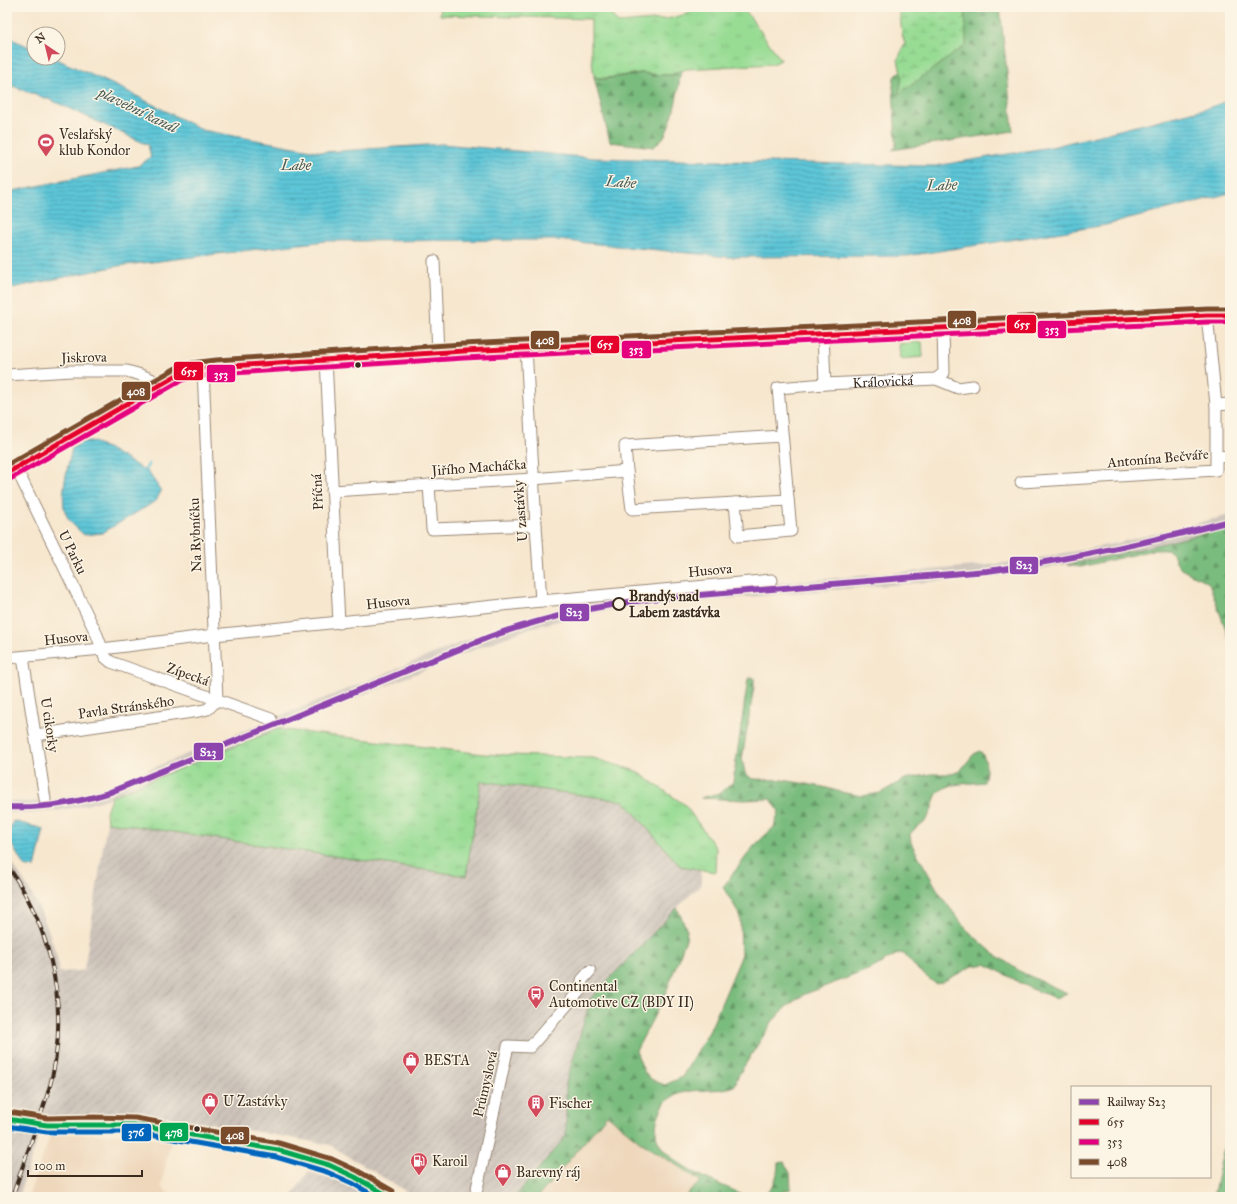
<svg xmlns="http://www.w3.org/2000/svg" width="1237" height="1204" font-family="'IM FELL Great Primer',serif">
<defs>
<pattern id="industrial-furrows" width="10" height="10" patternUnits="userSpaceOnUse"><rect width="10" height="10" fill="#ccc2b9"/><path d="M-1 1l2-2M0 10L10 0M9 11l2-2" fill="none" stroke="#b0a79f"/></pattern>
<pattern id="grass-tufts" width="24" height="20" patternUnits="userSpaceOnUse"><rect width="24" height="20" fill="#98dc94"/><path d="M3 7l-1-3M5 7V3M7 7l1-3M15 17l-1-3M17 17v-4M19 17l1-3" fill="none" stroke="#84bd7f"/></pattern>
<pattern id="forest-firs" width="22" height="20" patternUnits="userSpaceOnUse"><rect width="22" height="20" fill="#7abc7e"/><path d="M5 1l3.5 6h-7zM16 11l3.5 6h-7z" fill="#659967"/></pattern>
<pattern id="wetland-marsh" width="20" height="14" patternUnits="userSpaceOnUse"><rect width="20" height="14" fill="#98dc94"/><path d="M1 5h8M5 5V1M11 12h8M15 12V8" fill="none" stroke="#84bd7f"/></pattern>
<pattern id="water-rules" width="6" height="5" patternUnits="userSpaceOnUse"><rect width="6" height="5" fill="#5dc6d8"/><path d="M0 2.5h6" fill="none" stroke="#4ea1af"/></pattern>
</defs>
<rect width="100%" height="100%" fill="#fcf5e5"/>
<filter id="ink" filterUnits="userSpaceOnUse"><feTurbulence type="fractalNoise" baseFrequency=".025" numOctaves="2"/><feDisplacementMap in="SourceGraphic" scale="8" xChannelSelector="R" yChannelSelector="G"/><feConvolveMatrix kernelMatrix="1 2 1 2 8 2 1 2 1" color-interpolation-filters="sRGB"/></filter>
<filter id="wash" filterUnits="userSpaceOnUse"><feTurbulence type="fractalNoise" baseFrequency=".012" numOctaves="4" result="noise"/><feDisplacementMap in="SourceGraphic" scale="16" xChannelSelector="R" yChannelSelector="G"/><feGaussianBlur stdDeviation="0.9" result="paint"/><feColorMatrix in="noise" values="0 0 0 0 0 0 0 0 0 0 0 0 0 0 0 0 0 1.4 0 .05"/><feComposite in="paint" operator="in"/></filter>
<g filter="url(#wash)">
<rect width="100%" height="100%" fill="#f7e7cf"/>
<path fill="#eed7bb" d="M607,1115L642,1143L701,1181L684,1197H538Z
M51,1134H119L171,1140L161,1187L173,1197H28Z"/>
<path fill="url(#industrial-furrows)" d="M481,781L624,801L680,866L700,870L702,884L686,899L591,998L566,1083V1136L515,1197H415L330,1145L209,1123L49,1118L46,1117L58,1076L64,1040V1005L59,972L79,971L84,970L107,822L466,876Z
M7,875L28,911L42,947L51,989L53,1025L51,1055L47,1073L39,1101L7,1195Z
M308,1172L340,1181L368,1197H291Z"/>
<path fill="#ccc2b9" d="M1230,515V527L1116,555L1024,572L988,577L651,605L619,608L579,616L530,628L491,643L110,798L87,805L56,811L26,814L7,812V801L26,802L55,800L84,794L106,787L487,632L527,618L576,604L650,594L987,565L1023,561L1113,544Z
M7,856L27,886L38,906L48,929L57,957L64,1005V1040L58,1076L50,1104L18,1197H7V1195L39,1101L47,1073L52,1040V1006L48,974L42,947L28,911L7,875Z"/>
<path fill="url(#grass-tufts)" stroke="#6a8359" d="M440,7H605L618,23L667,19L687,14L696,7H743L781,60L773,64L687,69C681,70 676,74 669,75C660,76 651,73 641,73C625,74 610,80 594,77L591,53V19L440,15Z
M278,729L483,754L593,758L636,771L685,805L716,848L715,872L680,866L624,801L481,781L466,876L107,822L106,812L112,796Z"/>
<path fill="url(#forest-firs)" stroke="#5a734e" d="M950,7H1000L1013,131L892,150L895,148L896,144L893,86L894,77L935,47Z
M681,70C679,87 673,124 663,138C660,141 657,144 654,147L610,142L594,77L604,79L643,73L653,75H672Z
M1230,527V641L1209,583C1201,578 1191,575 1183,570C1168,557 1182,548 1153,550L1081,567L1067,565L1116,555Z
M751,677L754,678V687L742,759L745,773L752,779L783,780L823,787L845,793L863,796L880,793L905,779L931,774H952L960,771L973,755L979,751L982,753C987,762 987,772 984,782C970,784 946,782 937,794C933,800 933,810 928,817C923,825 916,826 910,834L911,843L941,896L966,929L993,953L1021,972L1067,993L1056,998L1032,989L986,964L973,966L942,982L936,984L918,970L904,954L899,953L873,968L805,994L787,1006L772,1022L738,1076L735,1085L732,1087C711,1093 687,1086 669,1099C663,1104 661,1110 658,1117C656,1124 655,1134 658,1141C666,1161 709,1180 728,1188C733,1190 739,1194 745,1196C750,1197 761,1196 766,1193C775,1187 778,1173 778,1163L784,1162L790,1173L791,1189L784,1191L779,1197H684L701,1181L642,1143L607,1115L538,1197H515L566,1136V1083L591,998L677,908L687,930L686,939L665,995L636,1051C645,1073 642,1077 665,1085L682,1077L710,1030L741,957L740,915L723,887L754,846L774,827L779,811L771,799L744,800L701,798L722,792L733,782L748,679Z
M1230,1119V1197H1213L1230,1120Z"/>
<path fill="url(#wetland-marsh)" stroke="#6a8359" d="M899,7H965L966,45L899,94L902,78L898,59L905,44L902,34Z"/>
<path fill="#98dc94" stroke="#6a8359" d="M922,342L923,357L900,359L899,344Z"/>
<path fill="url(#water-rules)" stroke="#4c787b" d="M7,37L34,49V58H54L125,90L202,130L322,152L442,144L594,158L935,166L1051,147L1208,108L1230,100V193L1106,225L907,256L728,257L557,240L325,241L118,266L7,289V192L138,166L151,157L148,145L53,101L7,84Z
M91,441L107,448L149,473L161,491L156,501L102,533L84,535C78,529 70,523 67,516C58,500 68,467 72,448L84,442Z
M13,821L44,829L35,868L24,866L8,838Z"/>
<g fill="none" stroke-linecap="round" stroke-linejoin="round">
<path stroke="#5dc6d8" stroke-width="2.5" d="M144,472L149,463"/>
</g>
</g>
<g filter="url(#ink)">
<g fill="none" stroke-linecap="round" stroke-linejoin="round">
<g stroke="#998876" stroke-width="13">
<g id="minor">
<path d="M434,261L438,353"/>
<path d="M823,333L825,384"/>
<path d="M526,348L536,525L541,601"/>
<path d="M326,359L339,623"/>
<path d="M7,375L71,371H127L141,375L151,379L158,385"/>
<path d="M936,379L958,388L973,386"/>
<path d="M1216,405L1230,404"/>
<path d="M782,436L625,446L627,471L632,509L788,500"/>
<path d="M1217,457L1230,456"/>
<path d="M16,468L97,635L105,657L111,662L271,719"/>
<path d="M1021,482L1216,470V405L1207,315"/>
<path d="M429,485L432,529L536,525"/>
<path d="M332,491L533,479L627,471"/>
<path id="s1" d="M735,503L738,536L791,531L778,388L825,384L936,379L944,373L943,327"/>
<path d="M23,657L45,799"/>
<path d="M7,658L102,649L214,635L541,601L772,580"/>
<path d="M36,735L199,711L208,709L217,700L203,368"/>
<path d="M7,1119L47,1125L94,1124L134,1125L172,1131L278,1150L329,1165L355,1177L390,1197"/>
<path d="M474,1197L476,1193L508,1046L530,1047L581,989L582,980L590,971"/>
</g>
</g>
<g stroke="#998876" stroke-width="16">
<path id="major" d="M7,473L179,374L192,370L216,367C546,344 877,331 1207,315H1230"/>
</g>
<use href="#minor" stroke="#fff" stroke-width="11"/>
<use href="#major" stroke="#efc469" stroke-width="14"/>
<g stroke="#3b2a1e" stroke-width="4">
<path id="rail" d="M7,865C46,920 65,988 56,1055C53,1081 44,1106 35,1131C27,1153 20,1175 12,1197"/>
</g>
<use href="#rail" stroke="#fcf5e5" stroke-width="2.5" stroke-dasharray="8" stroke-linecap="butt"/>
<g stroke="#fcf5e5" stroke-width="8">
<path id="bus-1" d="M7,473L179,374L192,370L216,367L464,351L1207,315H1230"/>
</g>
<g stroke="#fcf5e5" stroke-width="8">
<path id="bus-2" d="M10,479L182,380L193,377L217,374L464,358L1207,322H1230"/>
</g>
<g stroke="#fcf5e5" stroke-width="8">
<path id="bus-3" d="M7,465L176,368L191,363L216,360L463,344L1207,308H1230
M8,1112L47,1118L94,1117L135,1118L279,1143L332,1159L358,1171L393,1191"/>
</g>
<g stroke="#fcf5e5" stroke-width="8">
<path id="bus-4" d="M7,1119L47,1125H134L278,1150L329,1165L355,1177L390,1197"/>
</g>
<g stroke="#fcf5e5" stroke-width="8">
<path id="bus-5" d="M7,1126L47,1132H133L276,1157L327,1172L352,1183L376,1197"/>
</g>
<use href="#bus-1" stroke="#e4002b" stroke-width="5"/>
<use href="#bus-2" stroke="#e5007d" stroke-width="5"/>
<use href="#bus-3" stroke="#7a4b2a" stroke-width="5"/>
<use href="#bus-4" stroke="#00a651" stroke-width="5"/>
<use href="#bus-5" stroke="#0065bd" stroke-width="5"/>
<g stroke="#fcf5e5" stroke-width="9">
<path id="rail-1" d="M7,807C42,809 75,803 108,793L489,637C542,618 595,606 651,599L987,571C1069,560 1150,542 1230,521"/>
</g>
<use href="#rail-1" stroke="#8e44ad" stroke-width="6"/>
</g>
</g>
<defs>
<g id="stadium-pin" transform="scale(0.9)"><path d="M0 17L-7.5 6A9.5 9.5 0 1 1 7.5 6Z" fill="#d1495b" stroke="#fcf5e5"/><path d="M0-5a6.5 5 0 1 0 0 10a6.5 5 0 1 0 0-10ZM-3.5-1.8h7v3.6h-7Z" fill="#fff"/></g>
<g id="bus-pin" transform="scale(0.9)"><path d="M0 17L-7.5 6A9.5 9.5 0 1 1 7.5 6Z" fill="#d1495b" stroke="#fcf5e5"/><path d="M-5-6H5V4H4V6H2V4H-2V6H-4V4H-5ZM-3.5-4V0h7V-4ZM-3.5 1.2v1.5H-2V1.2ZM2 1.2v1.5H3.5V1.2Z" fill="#fff"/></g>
<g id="shop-pin" transform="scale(0.9)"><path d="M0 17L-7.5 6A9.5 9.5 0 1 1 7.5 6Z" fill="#d1495b" stroke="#fcf5e5"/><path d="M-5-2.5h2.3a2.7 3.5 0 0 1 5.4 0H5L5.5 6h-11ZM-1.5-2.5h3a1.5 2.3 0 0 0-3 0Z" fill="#fff"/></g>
<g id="building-pin" transform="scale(0.9)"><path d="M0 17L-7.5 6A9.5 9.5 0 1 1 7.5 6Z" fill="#d1495b" stroke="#fcf5e5"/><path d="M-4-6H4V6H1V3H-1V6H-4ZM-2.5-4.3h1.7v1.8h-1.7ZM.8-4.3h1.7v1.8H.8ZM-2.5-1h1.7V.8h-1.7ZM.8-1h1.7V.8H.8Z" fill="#fff"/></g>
<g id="fuel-pin" transform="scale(0.9)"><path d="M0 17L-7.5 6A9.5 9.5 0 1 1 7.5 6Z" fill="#d1495b" stroke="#fcf5e5"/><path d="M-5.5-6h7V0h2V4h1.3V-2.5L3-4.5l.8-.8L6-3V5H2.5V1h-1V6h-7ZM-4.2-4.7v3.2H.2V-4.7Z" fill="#fff"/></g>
</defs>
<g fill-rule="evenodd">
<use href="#stadium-pin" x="46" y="142"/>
<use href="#bus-pin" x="536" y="994"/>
<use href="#shop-pin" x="411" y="1060"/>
<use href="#shop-pin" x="210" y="1101"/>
<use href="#building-pin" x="536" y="1103"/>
<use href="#fuel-pin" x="419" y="1161"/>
<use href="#shop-pin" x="503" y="1172"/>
</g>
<g fill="#3b2a1e" stroke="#fcf5e5" stroke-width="1.5">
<circle cx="358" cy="365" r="3.5"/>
<circle cx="197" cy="1129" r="3.5"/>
</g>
<circle fill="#fcf5e5" stroke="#3b2a1e" stroke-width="2" cx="619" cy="604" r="6"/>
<g text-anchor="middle" stroke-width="3" stroke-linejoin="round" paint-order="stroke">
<g font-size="14" fill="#3b2a1e" stroke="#fcf5e5" text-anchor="start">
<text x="59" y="139">Veslařský<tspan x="59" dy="16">klub Kondor</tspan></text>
<text x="549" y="991">Continental<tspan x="549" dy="16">Automotive CZ (BDY II)</tspan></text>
<text x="424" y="1065">BESTA</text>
<text x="223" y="1106">U Zastávky</text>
<text x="549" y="1108">Fischer</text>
<text x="432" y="1166">Karoil</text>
<text x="516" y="1177">Barevný ráj</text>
</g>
<g font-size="14" fill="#3b2a1e" stroke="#fcf5e5">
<text transform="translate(84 357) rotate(-1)" y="5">Jiskrova</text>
<text dy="5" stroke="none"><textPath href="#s1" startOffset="335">Královická</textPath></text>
<text transform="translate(1158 458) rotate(-5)" y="5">Antonína Bečváře</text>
<text transform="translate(479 467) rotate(-4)" y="5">Jiřího Macháčka</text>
<text transform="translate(317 492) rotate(-93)" y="5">Příčná</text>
<text transform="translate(520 511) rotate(-94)" y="5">U zastávky</text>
<text transform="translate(195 535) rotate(-92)" y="5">Na Rybníčku</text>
<text transform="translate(73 552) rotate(64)" y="5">U Parku</text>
<text transform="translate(710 570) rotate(-5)" y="5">Husova</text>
<text transform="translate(388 602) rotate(-6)" y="5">Husova</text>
<text transform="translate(66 638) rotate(-6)" y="5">Husova</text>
<text transform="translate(188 674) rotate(19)" y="5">Zípecká</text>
<text transform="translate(126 707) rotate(-8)" y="5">Pavla Stránského</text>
<text transform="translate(50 725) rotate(81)" y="5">U cikorky</text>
<text transform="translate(485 1084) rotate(-77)" y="5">Průmyslová</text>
</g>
<g font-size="14" font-weight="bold" fill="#3b2a1e" stroke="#fcf5e5" text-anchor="start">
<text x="629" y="601">Brandýs nad<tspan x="629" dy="16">Labem zastávka</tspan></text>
</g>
<g font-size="15" font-style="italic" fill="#455956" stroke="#fcf5e5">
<text transform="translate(138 110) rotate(26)" y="5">plavební kanál</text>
<text x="296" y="170">Labe</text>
<text transform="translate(621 182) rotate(4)" y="5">Labe</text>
<text transform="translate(942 185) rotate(-2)" y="5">Labe</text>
</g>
</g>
<g stroke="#fcf5e5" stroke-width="1.5">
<rect x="947" y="310" width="30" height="19" rx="4" fill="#7a4b2a"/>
<rect x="1006" y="314" width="31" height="20" rx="4" fill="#e4002b"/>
<rect x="1037" y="320" width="30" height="19" rx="4" fill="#e5007d"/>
<rect x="530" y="330" width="30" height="20" rx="4" fill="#7a4b2a"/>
<rect x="590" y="335" width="30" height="19" rx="4" fill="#e4002b"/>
<rect x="621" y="340" width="31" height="19" rx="4" fill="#e5007d"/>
<rect x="173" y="361" width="31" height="20" rx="4" fill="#e4002b"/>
<rect x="206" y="364" width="30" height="19" rx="4" fill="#e5007d"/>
<rect x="121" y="381" width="30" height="20" rx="4" fill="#7a4b2a"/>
<rect x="1009" y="556" width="30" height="19" rx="4" fill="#8e44ad"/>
<rect x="559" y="603" width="31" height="19" rx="4" fill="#8e44ad"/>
<rect x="193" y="742" width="31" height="19" rx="4" fill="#8e44ad"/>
<rect x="159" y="1122" width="30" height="20" rx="4" fill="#00a651"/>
<rect x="121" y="1123" width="31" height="19" rx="4" fill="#0065bd"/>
<rect x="220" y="1126" width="30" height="19" rx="4" fill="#7a4b2a"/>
</g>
<g font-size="11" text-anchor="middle" font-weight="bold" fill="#fff">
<text x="962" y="324">408</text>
<text x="1022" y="328">655</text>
<text x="1052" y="333">353</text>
<text x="545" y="344">408</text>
<text x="605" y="348">655</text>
<text x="636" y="353">353</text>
<text x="189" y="375">655</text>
<text x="221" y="378">353</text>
<text x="136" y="395">408</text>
<text x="1024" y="569">S23</text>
<text x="574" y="616">S23</text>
<text x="208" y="756">S23</text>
<text x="174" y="1136">478</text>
<text x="136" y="1136">376</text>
<text x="235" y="1139">408</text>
</g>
<rect width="1237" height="1204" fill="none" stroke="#fcf5e5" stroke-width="24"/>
<rect x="1071" y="1086" width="140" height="92" fill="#fcf5e5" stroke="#afa495"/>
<rect x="1079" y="1099" width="20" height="6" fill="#8e44ad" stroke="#afa495"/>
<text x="1107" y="1106" font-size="12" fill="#3b2a1e">Railway S23</text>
<rect x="1079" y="1119" width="20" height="6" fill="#e4002b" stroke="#afa495"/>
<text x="1107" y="1126" font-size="12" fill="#3b2a1e">655</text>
<rect x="1079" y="1139" width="20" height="6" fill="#e5007d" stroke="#afa495"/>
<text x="1107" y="1146" font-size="12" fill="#3b2a1e">353</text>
<rect x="1079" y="1159" width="20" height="6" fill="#7a4b2a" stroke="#afa495"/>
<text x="1107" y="1166" font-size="12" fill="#3b2a1e">408</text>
<g transform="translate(46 46) rotate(325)"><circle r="19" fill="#fcf5e5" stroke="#afa495"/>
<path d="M0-3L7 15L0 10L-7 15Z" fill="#d1495b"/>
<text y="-6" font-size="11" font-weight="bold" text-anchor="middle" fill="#3b2a1e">N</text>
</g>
<path d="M28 1170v6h114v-6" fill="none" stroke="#3b2a1e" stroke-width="2"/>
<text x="34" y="1170" font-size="12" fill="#3b2a1e" stroke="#fcf5e5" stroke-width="3" paint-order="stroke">100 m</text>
</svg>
